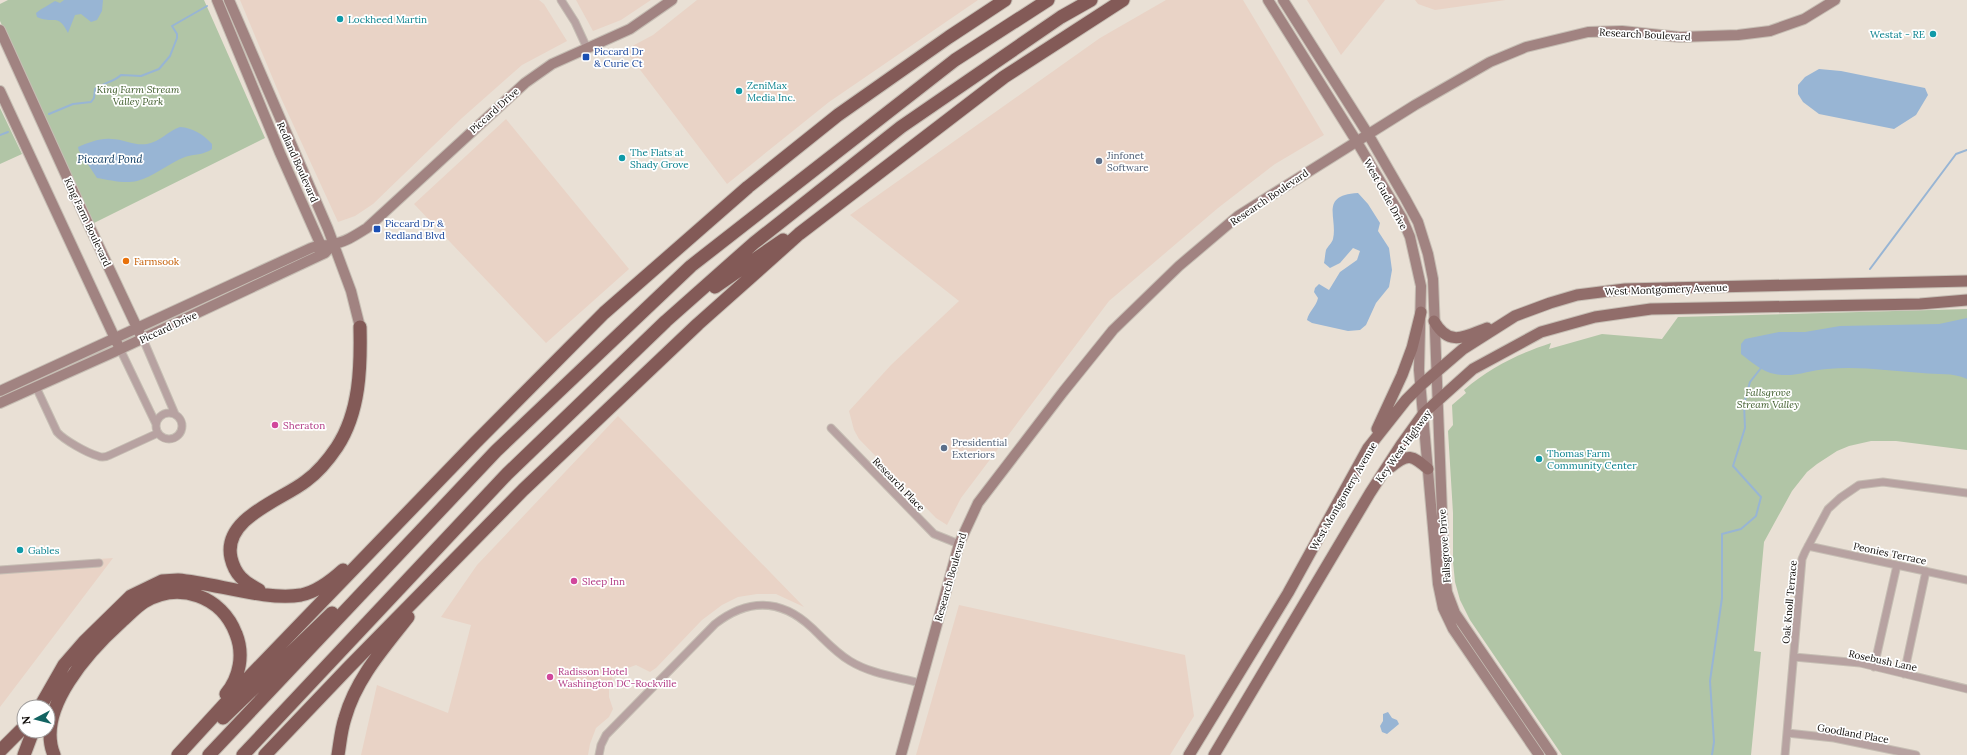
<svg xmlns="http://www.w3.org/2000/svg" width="1967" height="755" font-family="Lora,serif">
<rect width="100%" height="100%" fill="#e9e0d5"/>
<path fill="#e9d3c6" d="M240,0H539L544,4L567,41L522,65L462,118L373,204L355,216L338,222L281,98Z
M576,0H651L621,20L593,31Z
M697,0H978L829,102L727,184L625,50L653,35Z
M1166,0H1243L1324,135L1275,164L1218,208L1109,301L961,498L947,525L936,518L859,439L854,430L849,411L891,365L959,301L850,215L1100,38Z
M1307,0H1385L1341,55Z
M1415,0H1506L1435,10L1418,4Z
M506,119L629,269L546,343L414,204Z
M618,416L804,607L776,594H757L738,597L722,605L702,620L656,668L650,672L636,665L617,672L613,676L609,688V697L613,709L609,717L596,728L590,744L588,755H361L377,685L448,713L471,625L441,617L477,565Z
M113,558L0,707V566Z
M959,605L1185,655L1194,716L1170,755H916Z"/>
<path fill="#b1c5a6" d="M8,0H204L265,138L92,224L0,21V4Z
M0,108L22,154L0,164Z
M1967,309V450L1896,441H1871L1849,446L1837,451L1817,464L1807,472L1792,491L1764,542L1754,651L1761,652L1751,755H1562L1470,620L1460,600L1455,582L1453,562V513L1448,431L1453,425L1452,405L1466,393L1464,390C1491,367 1518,354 1551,343L1549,349L1602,334L1662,339L1678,317Z"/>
<path fill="#98b5d4" d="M64,0H103L102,11L97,20L91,22L81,14L75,15L68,33C57,12 55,25 37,17L36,13C42,8 49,5 55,1L60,3Z
M1819,69L1841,71L1925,88L1928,95L1916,115L1894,129L1819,114L1803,102L1798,94V85L1805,77Z
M180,127C193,128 203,134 212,144V149C204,155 194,154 185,157C169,163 153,177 137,181C125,184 109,180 97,178L79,151L78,147C88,143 100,138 111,139C124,139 134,146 147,144C160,142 168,131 180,127Z
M1358,193L1368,204L1380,223L1378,231L1389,248L1392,270L1389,287L1376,303L1366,325L1360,330L1348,331L1312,323L1307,320C1309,311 1316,307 1318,298L1314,292L1315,288L1319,284L1329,290L1340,272L1357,260L1360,251L1353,248L1340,263L1330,268L1324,263C1325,259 1325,254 1326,250C1328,246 1332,243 1333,239C1338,218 1319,195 1358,193Z
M1967,318V379C1952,372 1938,375 1922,373C1890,371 1860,366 1827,369C1810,370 1793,378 1775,374C1763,372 1751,362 1741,354V344L1745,339L1779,332H1805L1840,326L1939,324Z
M1388,712L1392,718L1397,720L1399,724L1387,734L1382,732L1380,726L1383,721V714Z"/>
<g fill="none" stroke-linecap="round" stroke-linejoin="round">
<path stroke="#98b5d4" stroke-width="2" d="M49,114L73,104L91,102L94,98L95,89C103,83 114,82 121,75L141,76L159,69L170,56L177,38V34L172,26L207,6
M0,135L8,132
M1870,269L1956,154L1967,150
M1712,755L1714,742L1710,681L1722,598V534L1741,529L1756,516L1761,497L1733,466L1745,428L1744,404L1750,382L1761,368"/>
<g stroke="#c6beb4" stroke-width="9">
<path id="street" d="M561,0L575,22L587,48
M143,339L175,414
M120,349L156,424
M36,387L57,432C64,440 87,453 98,456C102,458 106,457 110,455L158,433
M156 426a13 13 0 1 1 26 0a13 13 0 1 1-26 0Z
M831,428L934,534L959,544
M1808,546L1967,580
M0,570L99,563
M1794,657L1860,663L1967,689
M1874,667L1897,565
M1904,674L1926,571
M1787,733L1834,738L1916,755
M599,755L601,745L606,735L715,624C747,599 780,598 811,627C824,639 835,652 850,661C871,674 898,677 920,683
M1785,755L1802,559L1805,552L1828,509L1840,498L1859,485L1883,482L1967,493"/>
</g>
<g stroke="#c6beb4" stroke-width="12">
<path id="secondary" d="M217,0L280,153L323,250
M229,0L328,229L351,291L360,327
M1268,0L1357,142L1402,218L1410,237L1421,286L1419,370L1438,584L1443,608L1453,629L1539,755
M1283,0L1368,134L1405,198L1418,222L1428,254L1433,279L1444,564L1447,592L1455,613L1552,755
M0,30L85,217L140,334
M0,91L118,345
M0,391L311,248C318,245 324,246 332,244C344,243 356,235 367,228L525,83L552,64L630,29L672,0
M0,403L114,352L325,253L333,244
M901,755L959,544L978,503L1063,392L1113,330L1179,266L1238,216L1415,105L1490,62L1526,47L1588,32L1622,31L1680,37L1738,35L1770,31L1804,19L1835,0"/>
</g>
<g stroke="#c6beb4" stroke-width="13">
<path id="primary" d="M1434,321C1449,347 1464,337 1487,328
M1377,429L1402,375L1412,348L1421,312
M1391,467C1408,453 1412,455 1428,469
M1189,755L1288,593L1368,448L1406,400L1421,385L1463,349L1515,316L1550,303L1577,295L1625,289L1967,281
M1214,755L1370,493L1401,445L1424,413L1473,369L1541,332L1595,317L1651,309L1920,304L1967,300"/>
</g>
<g stroke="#c6beb4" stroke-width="15">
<path id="highway" d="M715,287L783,240
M259,590C244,582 235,575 231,558C222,518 282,500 306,481C317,473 329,459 337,447C360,412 361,367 360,327
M40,707L64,665L84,642L131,596L162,581L178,580C215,583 266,601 301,595C316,592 332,580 343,570
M223,718L332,613
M0,751L24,727
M24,755L33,731
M54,755C35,709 90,650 121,622C128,616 136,607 144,602C179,581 222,596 236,634C244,654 240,677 226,694
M178,755L254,672L475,443L604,313L748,187L838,115L949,37L1005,0
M209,755L496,451L691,266L955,60L1048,0
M243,755L507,474L666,321L754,243L901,127L1061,17L1091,0
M265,755L349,667L523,490L698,324L799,234L1004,77L1123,0
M338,755C340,743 341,730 345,718C356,679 383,649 408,617"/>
</g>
<use href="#street" stroke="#b7a2a1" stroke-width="7"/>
<use href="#secondary" stroke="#a18381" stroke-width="10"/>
<use href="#primary" stroke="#916d6a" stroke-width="11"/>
<use href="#highway" stroke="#835a57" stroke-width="13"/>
</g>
<g fill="#0f9aa8" stroke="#fff" stroke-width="1.5">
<circle cx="340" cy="19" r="4"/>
<circle cx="1933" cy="34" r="4"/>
<circle cx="739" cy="91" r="4"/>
<circle cx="622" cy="158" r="4"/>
<circle cx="1539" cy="459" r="4"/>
<circle cx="20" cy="550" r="4"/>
</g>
<g fill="#1a4fb4" stroke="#fff" stroke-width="1.5">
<rect x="582" y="53" width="8" height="8" rx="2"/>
<rect x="373" y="225" width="8" height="8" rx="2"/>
</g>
<g fill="#5c6f8a" stroke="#fff" stroke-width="1.5">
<circle cx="1099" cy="161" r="4"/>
<circle cx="944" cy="448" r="4"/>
</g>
<circle fill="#e8710a" stroke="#fff" stroke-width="1.5" cx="126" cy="261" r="4"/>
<g fill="#d1479c" stroke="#fff" stroke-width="1.5">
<circle cx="275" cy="425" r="4"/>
<circle cx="574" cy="581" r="4"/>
<circle cx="550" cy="677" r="4"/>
</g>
<g text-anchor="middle" stroke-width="3.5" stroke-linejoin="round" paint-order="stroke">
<g font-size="10" fill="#0d838f" stroke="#fff" text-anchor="start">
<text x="348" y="23">Lockheed Martin</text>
<text x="1925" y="38" text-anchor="end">Westat - RE</text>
<text x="747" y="89">ZeniMax<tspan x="747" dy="12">Media Inc.</tspan></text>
<text x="630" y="156">The Flats at<tspan x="630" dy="12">Shady Grove</tspan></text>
<text x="1547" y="457">Thomas Farm<tspan x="1547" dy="12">Community Center</tspan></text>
<text x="28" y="554">Gables</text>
</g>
<g font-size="10" fill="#0e0b08" stroke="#fff">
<text transform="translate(1645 34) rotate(3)" y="4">Research Boulevard</text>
<text transform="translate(494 110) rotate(-42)" y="4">Piccard Drive</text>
<text transform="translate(298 162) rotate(66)" y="4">Redland Boulevard</text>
<text transform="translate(1386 194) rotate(61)" y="4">West Gude Drive</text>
<text transform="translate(1269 197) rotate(-34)" y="4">Research Boulevard</text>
<text transform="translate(88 222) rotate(65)" y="4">King Farm Boulevard</text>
<text transform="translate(1666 289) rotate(-2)" y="4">West Montgomery Avenue</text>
<text transform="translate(168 327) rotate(-25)" y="4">Piccard Drive</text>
<text transform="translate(1403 446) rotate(-54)" y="4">Key West Highway</text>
<text transform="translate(899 484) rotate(46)" y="4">Research Place</text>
<text transform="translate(1343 496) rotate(-60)" y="4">West Montgomery Avenue</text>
<text transform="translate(1444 546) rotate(-94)" y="4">Fallsgrove Drive</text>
<text transform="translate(1890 553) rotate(12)" y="4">Peonies Terrace</text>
<text transform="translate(950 577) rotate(-74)" y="4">Research Boulevard</text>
<text transform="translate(1789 602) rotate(-85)" y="4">Oak Knoll Terrace</text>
<text transform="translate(1883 660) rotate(12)" y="4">Rosebush Lane</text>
<text transform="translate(1853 733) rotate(10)" y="4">Goodland Place</text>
</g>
<g font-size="10" fill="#164399" stroke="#fff" text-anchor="start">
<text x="594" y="55">Piccard Dr<tspan x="594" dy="12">&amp; Curie Ct</tspan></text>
<text x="385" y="227">Piccard Dr &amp;<tspan x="385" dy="12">Redland Blvd</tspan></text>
</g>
<g font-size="10" font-style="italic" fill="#3d5b29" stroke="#fff">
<text x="138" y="93">King Farm Stream<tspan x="138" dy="12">Valley Park</tspan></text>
<text x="1768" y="396">Fallsgrove<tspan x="1768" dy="12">Stream Valley</tspan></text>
</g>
<g font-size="10" fill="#4e5e75" stroke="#fff" text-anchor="start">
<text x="1107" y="159">Jinfonet<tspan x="1107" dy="12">Software</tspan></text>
<text x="952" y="446">Presidential<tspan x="952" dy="12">Exteriors</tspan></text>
</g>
<g font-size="10" fill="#c56008" stroke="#fff" text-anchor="start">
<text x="134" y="265">Farmsook</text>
</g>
<g font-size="10" fill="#b23c85" stroke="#fff" text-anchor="start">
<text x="283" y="429">Sheraton</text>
<text x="582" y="585">Sleep Inn</text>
<text x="558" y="675">Radisson Hotel<tspan x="558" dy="12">Washington DC-Rockville</tspan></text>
</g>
<g font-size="11" font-style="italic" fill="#06345c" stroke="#fff">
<text x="110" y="163">Piccard Pond</text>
</g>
</g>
<g transform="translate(36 719) rotate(263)"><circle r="19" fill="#ffffff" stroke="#9f9d9c"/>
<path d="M0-3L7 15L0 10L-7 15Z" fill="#126361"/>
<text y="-6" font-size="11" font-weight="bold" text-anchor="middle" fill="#0e0b08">N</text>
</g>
</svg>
